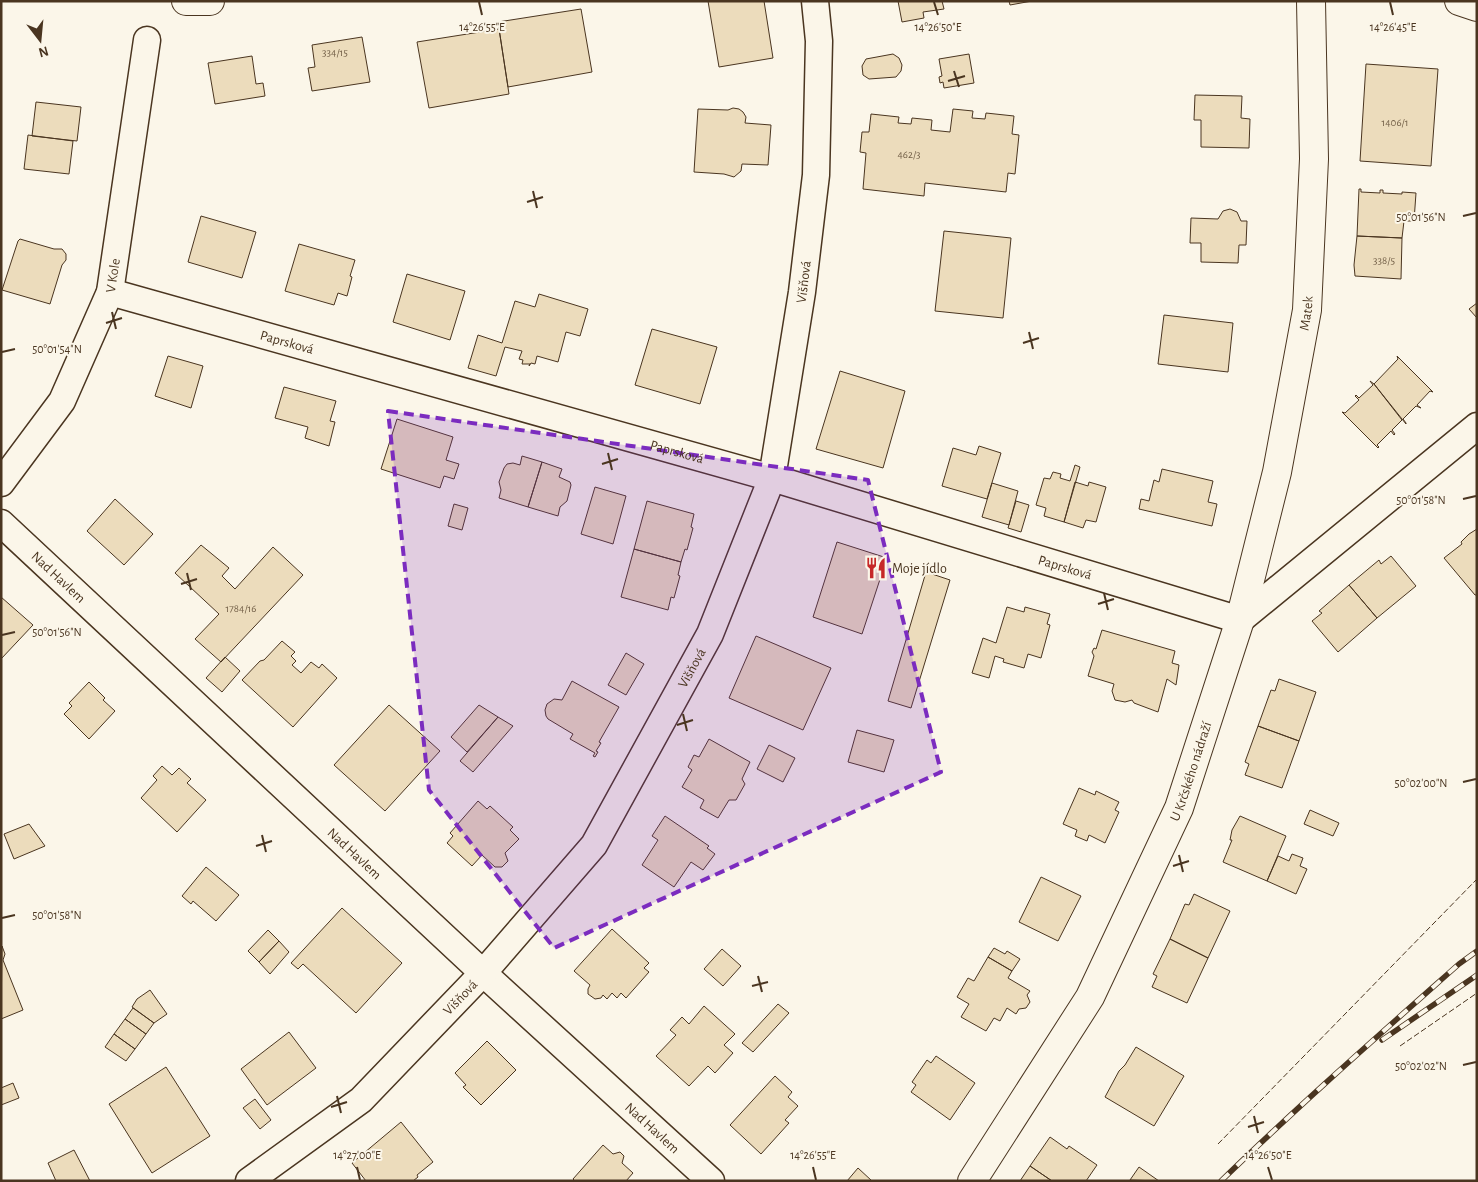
<svg xmlns="http://www.w3.org/2000/svg" width="1478" height="1182" font-family="'Alegreya Sans',sans-serif">
<rect width="100%" height="100%" fill="#fbf6e9"/>
<path fill="#ecdcbc" stroke="#4a3520" d="M708,1H764L773,58L719,67Z
M898,1H942L944,9L923,12L924,18L902,22Z
M1009,1H1032L1010,5Z
M581,9L592,72L508,87L498,22Z
M499,29L509,94L429,108L417,42Z
M362,37L370,82L312,91L308,68L315,67L312,45Z
M893,54L899,58L902,65L901,71L896,77L869,79L863,75L862,66L866,59Z
M969,54L974,83L944,88L943,82L940,83L939,77L942,76L939,59Z
M252,56L256,84L263,83L265,96L215,104L208,63Z
M1366,64L1438,69L1431,166L1360,161Z
M1195,95L1242,96L1241,118L1250,119L1249,148L1201,147V120H1194Z
M36,102L81,107L77,141L32,136Z
M733,108L739,109L743,112L746,117L745,123L771,125L768,165L742,164L741,171L734,177L724,174L694,172L698,109L728,110Z
M953,109L973,111L972,118L985,119L986,113L1014,116L1012,134L1019,135L1015,174L1008,173L1006,192L925,183L924,196L863,189L866,153L860,152L862,132H869L871,114L899,117L898,123L911,124L912,118L932,120L931,130L950,132Z
M28,135L73,141L69,174L24,169Z
M1359,189H1361V192L1380,193V190H1383V193L1402,194V192L1416,193L1414,221H1404L1402,238L1357,236Z
M1230,209L1237,212L1241,221H1247L1246,245H1239L1238,263L1201,262V243H1190L1191,218L1218,219L1223,211Z
M201,216L256,232L242,278L188,262Z
M944,231L1011,238L1003,318L935,311Z
M1357,236L1402,238L1401,279L1355,276L1354,265Z
M20,239L54,249H62L66,254V260L62,265L50,304L2,290L18,241Z
M299,244L355,260L350,276L352,277L347,296L338,293L334,305L285,291Z
M407,274L465,291L450,340L393,322Z
M539,294L588,309L580,336L566,332L558,362L537,356L535,364L531,363L529,366L530,364H522L523,360L519,359L522,351L505,347L496,376L468,368L478,335L502,343L515,301L535,307Z
M1477,303V318L1469,309Z
M1164,315L1233,323L1228,372L1158,364Z
M652,329L717,347L700,404L635,385Z
M168,356L203,366L191,408L155,396Z
M1397,356L1433,392L1430,391L1417,405L1421,408L1416,406L1403,419L1406,423V424L1374,384L1398,359Z
M840,371L905,391L883,468L816,449Z
M1370,381L1374,384L1402,420L1392,430L1395,434L1394,435L1391,431L1377,445L1379,447L1378,448L1342,412L1345,413L1359,400L1355,396L1356,395L1359,398L1373,385Z
M284,387L336,401L330,421L335,422L329,446L305,438L308,427L275,418Z
M397,419L453,437L446,460L459,464L454,479L444,476L440,488L381,469Z
M979,446L1001,453L987,499L942,486L953,448L976,455Z
M522,456L542,462L528,507L499,498L501,490L499,482L504,468L507,464L513,463L520,465Z
M542,462L562,469L559,477L570,482L571,485L567,501L560,507L558,516L528,507Z
M1075,465L1080,467L1064,522L1044,516L1046,508L1036,505L1044,478L1050,479L1053,472L1061,474L1060,478L1070,481Z
M1162,469L1213,481L1208,502L1217,504L1212,526L1139,509L1141,499L1149,501L1154,480L1159,482Z
M1075,482L1088,486L1089,482L1106,487L1096,522L1086,520L1083,528L1064,522Z
M992,483L1018,491L1009,525L982,517Z
M595,487L626,496L613,544L581,534Z
M115,499L153,534L124,565L87,531Z
M647,501L694,514L691,527L693,528L687,550L685,549L681,562L634,549Z
M1016,501L1029,505L1021,532L1008,528Z
M454,504L468,508L462,530L448,526Z
M1477,529V595H1475L1444,558L1462,544L1461,542L1469,534Z
M837,542L887,558L862,634L813,617Z
M201,545L229,568L222,576L235,589L273,547L303,575L221,662L195,639L219,614L175,573Z
M634,549L681,562L678,575L680,576L674,598L671,597L668,610L621,597Z
M1391,556L1416,586L1377,618L1349,585L1379,560L1381,564Z
M926,572L950,580L911,708L888,701Z
M1349,585L1377,618L1338,652L1312,621L1322,613L1319,611Z
M1,597L33,625L1,659Z
M1007,607L1024,612L1025,607L1050,614L1047,624L1050,625L1041,658L1028,654L1024,668L1003,662L1004,659L995,656L989,678L972,673L983,638L996,643Z
M1102,630L1175,651L1172,663L1179,665L1176,685L1167,679L1158,712L1134,703L1132,700L1125,702L1115,700L1112,691L1114,684L1088,676L1094,656L1092,652L1094,648L1096,649Z
M756,636L831,668L803,730L729,698Z
M282,641L295,652L291,656L296,661L292,665L301,673L311,662L319,668L322,664L337,678L293,727L242,680L260,661L264,660Z
M626,653L644,664L626,695L608,685Z
M225,657L240,671L222,692L206,678Z
M1279,679L1316,692L1299,741L1258,726L1271,690L1275,691Z
M572,681L619,707L599,742L601,743L596,751L598,752L595,757L593,756L595,753L570,739L573,734L548,719L546,716L545,710L547,704L554,699L562,700Z
M89,682L105,698L103,700L115,711L89,739L64,714L72,706L69,703Z
M389,705L440,751L385,811L334,765Z
M479,705L498,717L467,752L451,737Z
M498,717L513,726L473,772L460,761Z
M1258,726L1299,741L1282,788L1245,775L1249,764L1245,762Z
M857,730L894,740L884,772L848,762Z
M709,739L750,762L742,779L745,784L736,800H729L718,818L700,808L704,800L682,787L692,770L688,767L694,755L699,757Z
M769,745L795,758L783,782L757,769Z
M162,766L172,775L179,768L191,779L187,783L206,800L177,832L141,798L157,780L153,776Z
M1079,788L1095,795L1096,791L1119,802L1115,810L1119,812L1105,843L1089,835L1087,841L1075,836L1077,830L1063,824Z
M478,801L487,809L490,806L513,827L510,830L519,839L505,853L508,861L502,867H495L482,855L472,866L447,843L453,836L450,833Z
M1310,810L1339,823L1333,836L1304,824Z
M665,816L709,846L707,848L715,854L703,870L691,862L674,887L642,865L658,840L652,836Z
M1240,816L1286,836L1267,881L1223,862L1232,840H1230L1232,830Z
M29,824L45,846L14,859L4,834Z
M1292,854L1303,858L1300,866L1307,869L1296,894L1267,881L1278,856L1289,861Z
M206,867L239,895L216,921L193,901L191,904L182,896Z
M1041,877L1081,896L1058,941L1019,922Z
M1194,894L1230,911L1208,958L1170,939L1185,904L1189,905Z
M342,908L402,963L356,1013L303,964L298,969L291,963Z
M612,929L649,963L644,968L649,972L626,998L621,993L617,998L612,993L607,999L603,995L601,998L595,999L588,994V989L590,985L574,971Z
M268,930L279,941L259,962L248,951Z
M1170,939L1208,958L1187,1003L1152,987L1157,976L1153,974Z
M279,941L289,952L270,974L259,962Z
M2,946L5,954L3,960L23,1010L1,1019Z
M994,948L1005,954L1007,951L1020,959L1012,971L988,957Z
M722,949L741,966L723,986L704,969Z
M988,957L1012,971L1008,978L1030,991L1027,995L1030,1002L1026,1008L1019,1009L1016,1014L1007,1008L1000,1021L994,1018L986,1031L961,1017L969,1004L957,997L968,978L974,981Z
M150,990L167,1014L154,1023L132,1007L137,999Z
M778,1004L789,1013L753,1052L742,1043Z
M704,1006L735,1034L724,1045L733,1053L715,1073L708,1066L689,1086L656,1056L676,1035L670,1030L682,1017L689,1024Z
M133,1008L154,1023L146,1034L125,1019Z
M125,1019L146,1034L135,1049L114,1034Z
M289,1032L316,1068L267,1105L241,1069Z
M114,1034L135,1049L126,1061L105,1047Z
M487,1041L516,1070L481,1105L463,1087L466,1085L455,1073Z
M1136,1047L1184,1076L1154,1126L1105,1097L1119,1071L1125,1065Z
M936,1056L975,1083L950,1120L911,1092L916,1085L912,1082L927,1060L931,1063Z
M166,1067L210,1136L152,1173L109,1104Z
M775,1076L792,1092L788,1097L798,1106L785,1120L789,1123L761,1154L730,1125Z
M13,1083L19,1098L1,1105V1088Z
M255,1099L271,1120L260,1129L243,1108Z
M401,1122L433,1162L417,1175L418,1177L413,1181H366L352,1163Z
M1050,1137L1067,1149L1069,1146L1097,1165L1086,1181H1052L1030,1166Z
M603,1145L613,1154L620,1152L624,1156L622,1163L633,1173L626,1181H575L573,1179Z
M74,1150L90,1181H56L48,1163Z
M1030,1166L1052,1181H1020Z
M1139,1167L1159,1181L1130,1180Z
M858,1168L872,1181H847Z"/>
<g fill="none" stroke-linecap="round" stroke-linejoin="round">
<g stroke="#4a3520" stroke-width="29">
<g id="minor">
<path id="s1" d="M110,292L772,478L1240,620L1477,426"/>
<path id="s2" d="M1,483L62,401L110,292L147,40"/>
<path id="s3" d="M1,523L483,973L711,1181"/>
<path id="s4" d="M249,1181L361,1100L483,973L594,845L710,634L772,478L802,292L816,175L819,41L815,1"/>
</g>
</g>
<g stroke="#4a3520" stroke-width="30">
<g id="tertiary">
<path d="M186,1H210"/>
<path d="M1459,1L1477,7"/>
<path id="s5" d="M972,1181L1090,997L1179,808L1240,620L1277,472L1307,310L1314,159L1311,1"/>
</g>
</g>
<use href="#minor" stroke="#fbf6e9" stroke-width="26"/>
<use href="#tertiary" stroke="#fbf6e9" stroke-width="28"/>
<g stroke="#4a3520" stroke-width="5.5">
<path id="rail" d="M1382,1040L1477,975
M1221,1181C1298,1106 1379,1035 1459,964L1477,951"/>
</g>
<use href="#rail" stroke="#fbf6e9" stroke-width="4" stroke-dasharray="11" stroke-linecap="butt"/>
<path stroke="#4a3520" stroke-width="1" stroke-dasharray="6 2.5" stroke-linecap="butt" d="M1400,1046L1477,993
M1218,1144L1477,879"/>
</g>
<path fill="#7b2cbf" fill-opacity="0.2" stroke="#7b2cbf" stroke-width="4" stroke-dasharray="10 6" stroke-linejoin="round" d="M388,411L868,480L941,772L554,948L429,790Z"/>
<path fill="none" stroke="#4a3520" stroke-width="2" d="M479,2L482,15M934,2L938,15M1390,2L1393,15M954,71L959,87M948,81L965,76M533,191L537,208M527,202L543,197M1463,216L1476,213M112,312L116,329M106,323L122,318M1029,332L1033,349M1023,343L1039,338M2,352L15,349M608,453L612,470M602,464L618,459M1463,499L1476,496M187,573L191,590M181,584L197,579M1104,593L1108,610M1098,604L1114,599M2,635L15,632M683,714L687,731M677,725L693,720M1463,782L1476,779M262,835L266,852M256,846L272,841M1179,855L1183,872M1173,866L1189,861M2,918L15,915M758,976L762,992M752,986L768,982M1463,1065L1476,1062M337,1096L341,1113M331,1107L347,1102M1254,1116L1258,1133M1248,1127L1264,1122M357,1167L360,1180M813,1167L816,1180M1268,1167L1272,1180"/>
<defs>
<g id="restaurant-bare" transform="scale(1.725)"><path d="M-5-6h1v4h1v-4h1v4h1v-4h1v5L-1.5 .5V6h-2V.5L-5-1ZM5-6V6H3V1.5H1.5Q1.5-4 5-6Z" fill="#c62828" stroke="#fbf6e9" stroke-width="2.5" paint-order="stroke"/></g>
</defs>
<g fill-rule="evenodd">
<use href="#restaurant-bare" x="876" y="568"/>
</g>
<g text-anchor="middle" stroke-width="4" stroke-linejoin="round" paint-order="stroke">
<g font-size="11" fill="#725f47">
<text x="335" y="56">334/15</text>
<text x="1395" y="126">1406/1</text>
<text x="909" y="158">462/3</text>
<text x="1384" y="264">338/5</text>
<text x="241" y="612">1784/16</text>
</g>
<g font-size="14" fill="#4a3520" stroke="#fbf6e9">
<text dy="5" stroke="none"><textPath href="#s2" startOffset="238">V Kole</textPath></text>
<text dy="5" stroke="none"><textPath href="#s4" startOffset="1091">Višňová</textPath></text>
<text dy="5" stroke="none"><textPath href="#s5" startOffset="939">Matek</textPath></text>
<text dy="5" stroke="none"><textPath href="#s1" startOffset="184">Paprsková</textPath></text>
<text dy="5" stroke="none"><textPath href="#s1" startOffset="589">Paprsková</textPath></text>
<text dy="5" stroke="none"><textPath href="#s1" startOffset="994">Paprsková</textPath></text>
<text dy="5" stroke="none"><textPath href="#s3" startOffset="79">Nad Havlem</textPath></text>
<text dy="5" stroke="none"><textPath href="#s4" startOffset="686">Višňová</textPath></text>
<text dy="5" stroke="none"><textPath href="#s5" startOffset="466">U Krčského nádraží</textPath></text>
<text dy="5" stroke="none"><textPath href="#s3" startOffset="484">Nad Havlem</textPath></text>
<text dy="5" stroke="none"><textPath href="#s4" startOffset="281">Višňová</textPath></text>
<text dy="5" stroke="none"><textPath href="#s3" startOffset="889">Nad Havlem</textPath></text>
</g>
<g font-size="14" fill="#4a3520" stroke="#fbf6e9" text-anchor="start">
<text x="892" y="573">Moje jídlo</text>
</g>
</g>
<g font-size="12" text-anchor="middle" fill="#4a3520" stroke="#fbf6e9" stroke-width="4" stroke-linejoin="round" paint-order="stroke">
<text x="482" y="31">14°26'55"E</text>
<text x="938" y="31">14°26'50"E</text>
<text x="1393" y="31">14°26'45"E</text>
<text x="1421" y="221">50°01'56"N</text>
<text x="57" y="353">50°01'54"N</text>
<text x="1421" y="504">50°01'58"N</text>
<text x="57" y="636">50°01'56"N</text>
<text x="1421" y="787">50°02'00"N</text>
<text x="57" y="919">50°01'58"N</text>
<text x="1421" y="1070">50°02'02"N</text>
<text x="357" y="1159">14°27'00"E</text>
<text x="813" y="1159">14°26'55"E</text>
<text x="1268" y="1159">14°26'50"E</text>
</g>
<rect width="1478" height="1182" fill="none" stroke="#4a3520" stroke-width="5"/>
<g transform="translate(40 40) rotate(164)" stroke="#fbf6e9" stroke-width="4" paint-order="stroke">
<path d="M0-4L9 19L0 12L-9 19Z" fill="#4a3520"/>
<text y="-8" font-size="14" font-weight="bold" text-anchor="middle" fill="#4a3520">N</text>
</g>
</svg>
